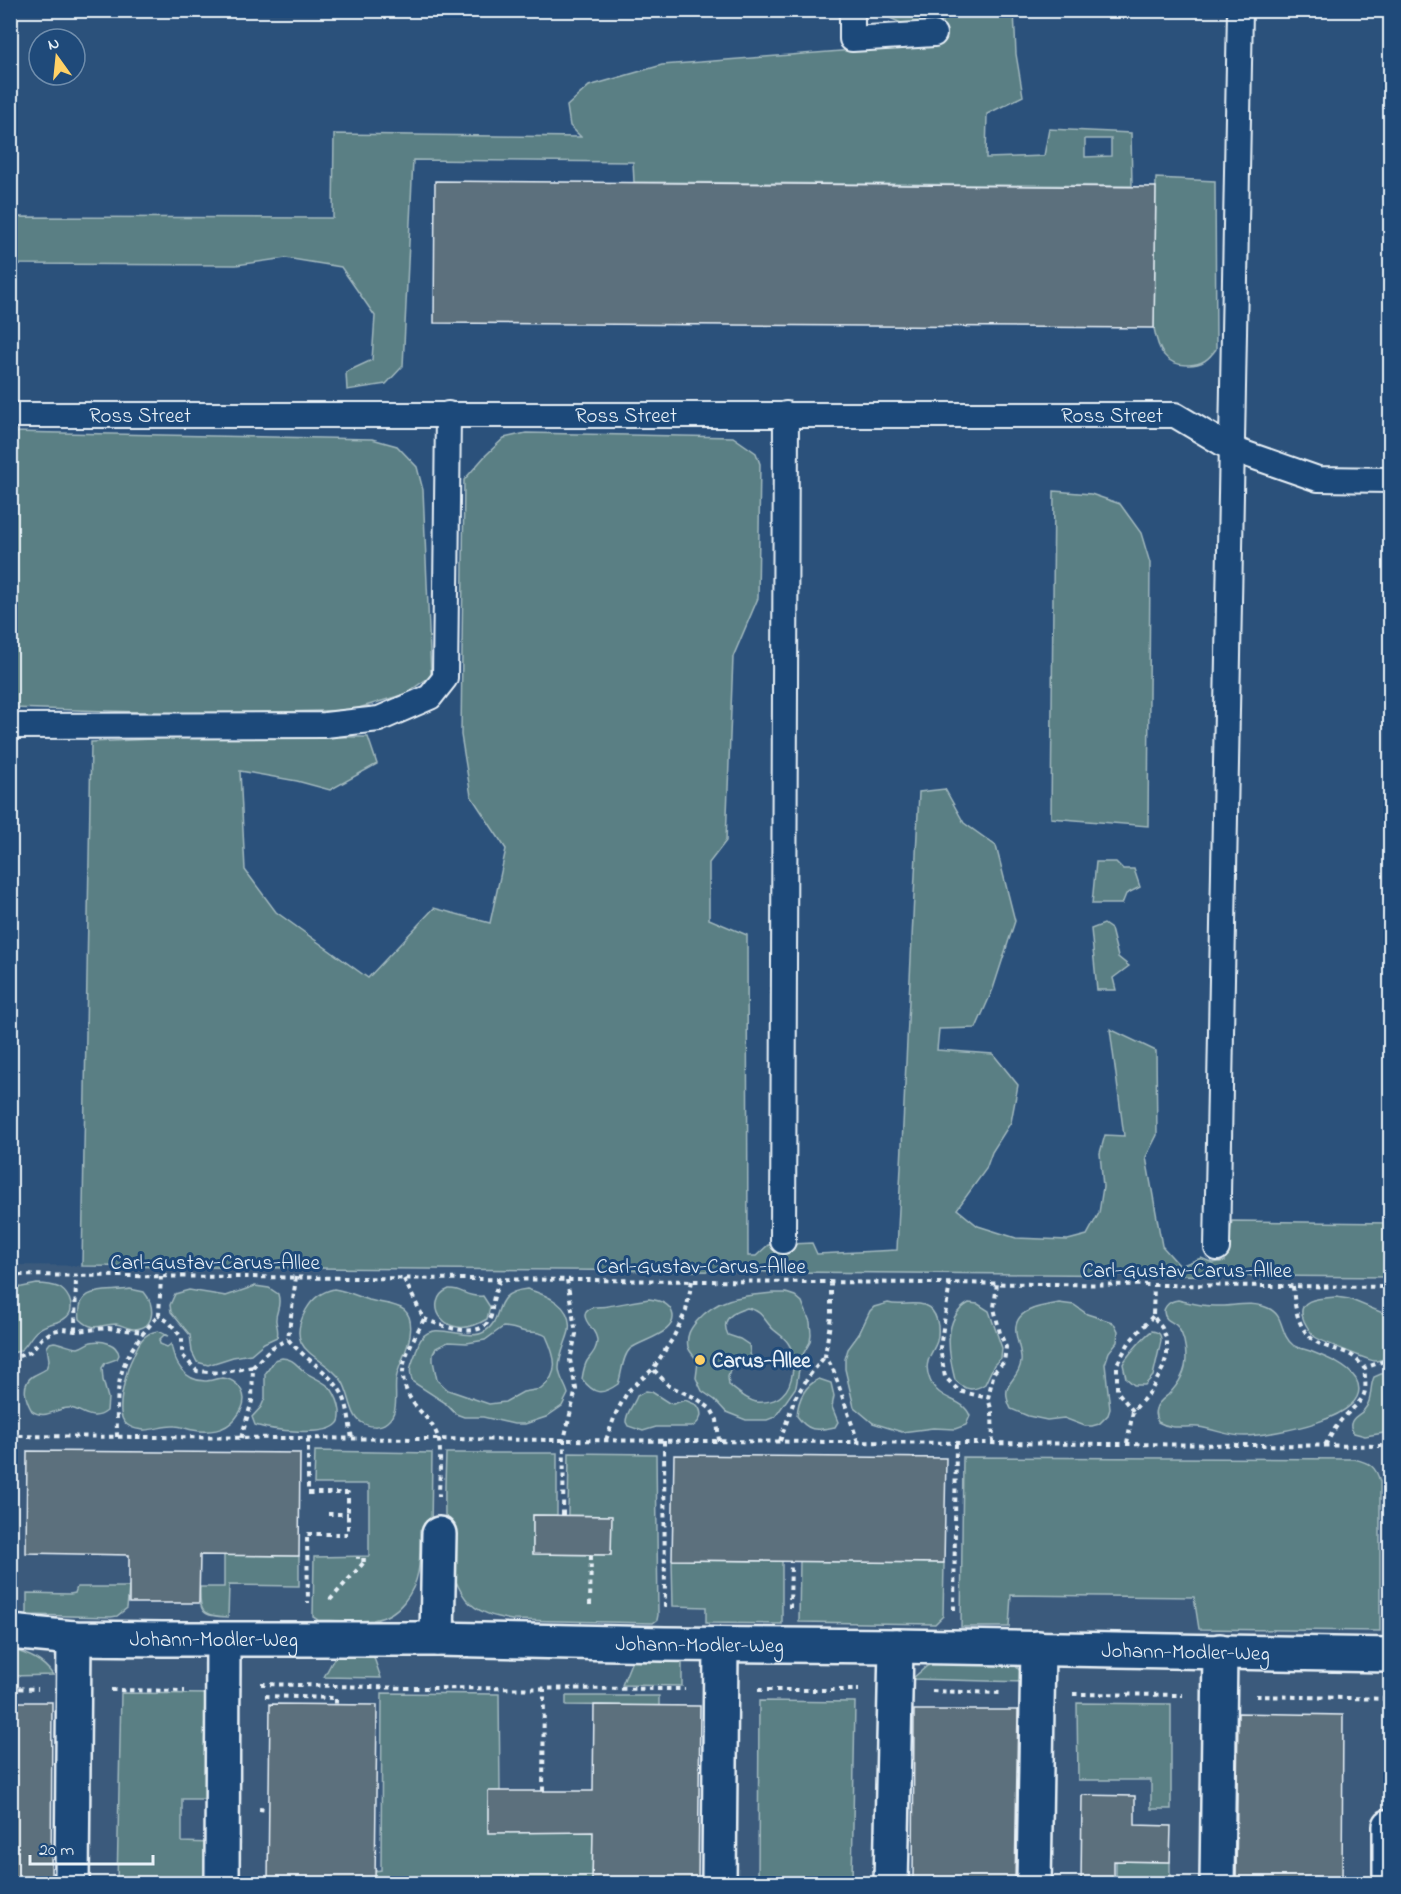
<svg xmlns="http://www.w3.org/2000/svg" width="1401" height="1894" font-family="'Indie Flower',sans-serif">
<rect width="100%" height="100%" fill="#2b517b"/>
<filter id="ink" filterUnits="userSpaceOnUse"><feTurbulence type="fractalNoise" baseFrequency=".0167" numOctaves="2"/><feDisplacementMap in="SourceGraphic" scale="12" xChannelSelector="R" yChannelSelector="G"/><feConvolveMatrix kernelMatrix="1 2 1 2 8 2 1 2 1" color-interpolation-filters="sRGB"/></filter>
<g filter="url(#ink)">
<path fill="#3a5a7c" d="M11,1265L1390,1277V1883L11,1884Z"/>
<path fill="#5a7f84" stroke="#a1b8be" stroke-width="1.5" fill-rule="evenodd" d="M882,11H1014L1016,54L1023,96L987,114L986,158L1044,156L1049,129L1131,133L1132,186L634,182L633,162L413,160L403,366L386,384L347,390L346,372L372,360L375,316L341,267L286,258L236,265L11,264V217L333,218L334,134L581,137L570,126L567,106L589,86L662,65L943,43V21L930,17L912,28L888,17ZM1085,139H1111V156L1085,157Z
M1156,178L1215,181L1216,349C1209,359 1202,365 1189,365C1165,366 1158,350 1154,328Z
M11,432L372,439L397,446L417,467L423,490L431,676L405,694L352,710L206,714L11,708Z
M526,433L733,437L756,453L760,464L758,598L733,657L726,841L709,863V919L747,935L748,1256H756L768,1245L812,1243L817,1254L897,1250L919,792L945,789L964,823L996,846L1015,921L993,989L976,1028L939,1029L937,1050L993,1054L1018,1085L1011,1122L992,1152L986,1169L957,1209L978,1226L1016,1238L1068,1240L1087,1235L1099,1213L1103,1187L1100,1153L1105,1135L1124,1136L1110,1029L1156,1051L1157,1135L1146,1157L1162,1246L1180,1266L1201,1258L1213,1263L1225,1261L1232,1221L1390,1223V1277L82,1266L91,742L213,736L368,737L377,764L330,790L297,781L240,771L245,870L276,912L368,978L434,908L490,923L506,849L471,796L461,735L464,480L485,456L504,438Z
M1054,491L1091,494L1120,504L1141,533L1150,563L1148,826L1051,818Z
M1096,862H1116L1123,869H1134L1140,887L1126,894L1122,904H1092Z
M1104,924L1111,929L1118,957L1129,966L1113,978L1116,990H1097L1091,929Z
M37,1284C44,1284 53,1285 60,1288C70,1295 77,1311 64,1319C56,1324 46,1323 38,1330C27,1338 27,1352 11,1353V1288L22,1287Z
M255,1286L269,1288L278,1294C282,1308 275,1311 276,1321C277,1328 279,1331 277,1337L264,1343L251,1354L233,1357L208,1365L197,1362L192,1352L190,1335L171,1312L170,1305L175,1294L189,1290L226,1296Z
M130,1289L144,1292C155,1304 156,1328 135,1329C129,1329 122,1325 116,1324C101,1324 94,1333 80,1319C75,1284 107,1293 130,1289Z
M334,1289C347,1291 357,1296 369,1300C392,1306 415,1302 410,1335C408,1350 399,1364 396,1379C394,1393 400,1412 387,1422C380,1428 368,1427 361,1422C350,1415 350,1393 342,1381C325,1355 282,1353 306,1310C313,1298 321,1292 334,1289Z
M449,1289C462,1288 466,1298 483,1296L490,1307L487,1319C444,1346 421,1300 449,1289Z
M527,1289C547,1295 573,1305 569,1331C566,1343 559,1355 559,1368C559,1378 566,1385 568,1394L562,1406L546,1417L525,1424H514L483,1417H464L456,1414L444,1402L413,1382C408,1372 411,1365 415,1355C417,1350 418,1342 422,1338C434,1320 467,1342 484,1332C506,1319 489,1293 527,1289ZM503,1327C511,1327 515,1329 522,1331C531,1334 537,1330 546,1336C555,1356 561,1373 541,1389L523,1392L505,1402L489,1404L448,1390L437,1380L433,1361V1354L436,1348L448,1342L467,1343L485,1340Z
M773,1293H786L795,1296L802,1302L810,1322L811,1334L810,1342L801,1358L796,1387L775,1417L767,1420H746L726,1412L715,1400L702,1391L696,1378L698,1362C695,1356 690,1353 688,1347C686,1336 690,1329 697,1321C718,1297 742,1296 773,1293ZM747,1308C761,1310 763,1318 771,1327C776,1333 784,1336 788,1343C797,1355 794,1385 782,1395C776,1401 765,1403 756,1402C745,1399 738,1392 729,1385L728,1377L730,1370L751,1359L749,1345L740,1339L728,1335C720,1319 733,1312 747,1308Z
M1336,1297L1349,1299L1383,1313C1390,1327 1396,1347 1384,1359C1381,1360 1377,1361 1375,1361C1370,1361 1319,1340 1315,1337C1310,1332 1307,1327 1304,1321C1294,1298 1321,1298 1336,1297Z
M649,1299C657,1300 669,1303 672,1312C680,1333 640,1340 630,1349C622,1357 622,1374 618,1384C601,1396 594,1394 582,1379C583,1373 584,1366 587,1361C592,1354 597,1349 597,1341C597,1330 586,1325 585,1316C585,1313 586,1310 589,1309C595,1305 602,1308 608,1306C621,1304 635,1301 649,1299Z
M1178,1300C1191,1303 1205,1307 1219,1306C1235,1306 1252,1301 1268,1308C1285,1315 1279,1334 1293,1345C1297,1348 1304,1349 1310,1351C1325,1357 1347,1365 1356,1379C1378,1419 1268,1435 1247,1436C1229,1437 1215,1429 1198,1427C1183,1426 1172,1430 1158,1422C1156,1418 1154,1414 1156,1409C1157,1403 1163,1399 1168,1395C1178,1385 1186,1373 1186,1358C1186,1348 1184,1336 1178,1327C1175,1323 1170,1322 1167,1319C1159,1309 1169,1301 1178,1300Z
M888,1303C900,1307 912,1301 924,1305C938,1310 940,1329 937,1341C935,1348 929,1355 928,1362C926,1368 928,1375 930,1380C939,1402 963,1397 970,1416L966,1425L955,1429L933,1428L902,1432L873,1423L854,1407L845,1369V1359L848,1349L859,1334L870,1311L874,1307Z
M969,1303L978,1304L989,1311L1002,1348L1001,1358L994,1365L985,1384C973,1392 965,1390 955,1380C949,1356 941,1318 969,1303Z
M1059,1303L1074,1305L1087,1314L1112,1322L1115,1325L1118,1331L1117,1342L1109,1352L1105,1364L1110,1409L1108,1415L1099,1424L1092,1426H1085L1064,1418L1047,1420L1028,1416L1011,1409C998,1382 1018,1383 1021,1362C1023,1348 1009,1330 1020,1317C1028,1307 1046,1306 1059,1303Z
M158,1331L168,1336L164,1335L159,1340L160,1344L167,1347L171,1344C174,1362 184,1381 205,1381C211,1381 217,1378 223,1378C234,1379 243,1388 244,1399C244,1407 240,1413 235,1419C225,1431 208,1433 193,1430C187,1429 181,1426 175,1426C165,1425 155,1430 144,1430C119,1428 119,1414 122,1394C124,1384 126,1373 130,1363C137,1349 140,1333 158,1331Z
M1152,1331C1159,1332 1161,1334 1161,1341L1153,1376L1145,1385H1134L1126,1378L1123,1364C1126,1357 1146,1334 1152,1331Z
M54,1342C62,1343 70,1348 78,1348C83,1347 87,1343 91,1342C102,1340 117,1343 119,1355L117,1359L105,1363L102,1368L103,1380L108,1398L107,1411C92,1423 83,1410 70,1408C56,1407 46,1421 32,1411C26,1401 20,1384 33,1376C38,1373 42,1372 46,1369L49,1360L47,1347L50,1343Z
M282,1358C293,1358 297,1366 305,1372C313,1378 325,1381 332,1390C336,1396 339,1404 340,1411C340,1416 341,1421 337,1424C325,1437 271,1430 255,1425L252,1417L261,1407L265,1398V1374L275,1360Z
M1390,1373V1432L1365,1436L1354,1433C1352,1430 1350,1429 1351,1424C1352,1417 1360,1415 1364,1410C1373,1400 1369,1388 1374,1377L1381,1374Z
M819,1379L831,1383L834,1396L832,1407L838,1422L835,1427C817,1430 809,1433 797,1416C798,1400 804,1386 819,1379Z
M646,1391L652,1392L669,1403L673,1404L685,1400L697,1405C704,1414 701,1421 692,1427H656L643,1431L628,1426L626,1422C626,1412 634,1405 637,1396Z
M315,1451L432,1453L431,1531H420C420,1558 422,1580 404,1602C396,1612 387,1618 373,1620C356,1622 336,1620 318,1620L313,1617L314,1557L369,1556V1484H314Z
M446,1453H557V1515H533V1554L611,1555V1516L568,1515L569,1453L656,1454L658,1615L657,1620L653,1623L512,1620C496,1617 477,1613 466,1599C439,1564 445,1495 446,1453Z
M963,1457L1354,1459C1370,1463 1376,1466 1380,1482V1631L1199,1629L1194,1597L1011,1595L1009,1627H961Z
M224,1555L299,1556V1586L229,1585L228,1617C202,1616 199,1613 200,1587H224Z
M672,1560L782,1561V1624L706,1623V1607L673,1606Z
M800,1561L944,1563L943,1616L935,1624L799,1622Z
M77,1587H129L127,1608L117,1616L111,1617L27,1615V1593L70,1594L75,1593Z
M10,1649C28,1654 43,1660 53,1675L11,1676Z
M338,1651L372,1652L381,1678L324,1677Z
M633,1658H682V1686L622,1685Z
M941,1661L1013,1663L1021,1672L1025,1682L912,1679L927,1666Z
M121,1693L210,1694V1799H182V1842L211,1843L210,1883L117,1884Z
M382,1693L499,1694L500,1791L488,1792V1832H593L592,1883L375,1884V1871L381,1870Z
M566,1696H659V1706L566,1705Z
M759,1701L855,1702L852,1883H758Z
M1077,1703L1171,1704V1809H1151V1780H1078Z
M1116,1861L1170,1862V1883L1116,1884Z"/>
<path fill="#5c6f7d" stroke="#e8f1f8" stroke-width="1.5" d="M435,181L1156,187L1154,328L434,323Z
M27,1451L300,1453L299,1556L200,1555L199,1603H129V1555L26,1553Z
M674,1455L946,1458L944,1563L672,1560Z
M533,1515L612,1516L611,1555L533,1554Z
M10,1702H52L51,1884H10Z
M270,1704L377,1705L375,1884H268Z
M594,1705L700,1706L698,1884H592L593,1832L488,1833V1791H593Z
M914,1710H1018L1015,1884H913Z
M1238,1713L1343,1715L1342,1884H1236Z
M1082,1795L1135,1796V1825L1171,1826L1170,1862L1114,1861V1883H1081Z"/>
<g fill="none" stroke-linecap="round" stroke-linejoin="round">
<g stroke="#e8f1f8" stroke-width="28">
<g id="lane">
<path d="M852,10V39L934,34"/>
<path id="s1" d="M10,415H1175L1232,449L1318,479L1390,480"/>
<path d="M10,726L325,725L379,719L430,697L445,678L448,414"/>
<path d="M783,1241L786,414"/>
<path d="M1217,1248L1240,10"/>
</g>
</g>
<g stroke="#e8f1f8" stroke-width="38">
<g id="street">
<path id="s2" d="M10,1632L74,1638L163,1639H437L665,1644L896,1646L1390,1655"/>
<path d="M437,1639L439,1534"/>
<path d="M72,1884L74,1638"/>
<path d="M222,1884L223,1640"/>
<path d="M719,1884L721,1645"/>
<path d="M891,1884L896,1646"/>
<path d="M1034,1884L1038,1648"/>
<path d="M1217,1884L1220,1651"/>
<path d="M1390,1884V1826"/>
</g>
</g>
<path stroke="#e8f1f8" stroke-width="4" stroke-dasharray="4.5 4.5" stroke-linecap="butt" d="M10,1275L1390,1287
M161,1276L159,1315L170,1323L182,1338V1355L197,1371L220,1373L253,1367
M296,1277L288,1339C303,1358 326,1369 339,1389C349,1403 349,1422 352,1439
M404,1279L424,1319C409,1349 391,1372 414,1404C423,1415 433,1423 438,1437C442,1448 439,1483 439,1497
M692,1281L686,1311L673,1338L653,1369L669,1386L696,1398L711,1409L717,1420L719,1441
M831,1282V1316L825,1356L833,1369L858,1442
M950,1283L940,1348L945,1377L959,1391L988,1398
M1293,1286C1295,1313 1299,1338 1328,1347C1347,1353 1352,1352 1364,1368L1390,1359
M424,1319C441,1325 482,1343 491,1316C492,1311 492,1306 493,1302C494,1294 497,1287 500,1279
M75,1331L76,1276
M10,1359L30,1352L42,1338L53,1331L63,1329L75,1331L108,1328L143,1332
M1133,1411L1117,1391V1364L1130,1341L1153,1316
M10,1436L1390,1446
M117,1437C116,1378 118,1359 159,1315
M241,1438L252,1401L253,1367L271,1348L288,1339
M308,1439V1493H348V1534H307L308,1603
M606,1440L616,1413L628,1391L653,1369
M664,1441L665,1608
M780,1441L795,1398L809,1376L825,1356
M993,1443L992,1412L988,1398L994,1372L1004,1362L1006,1347L1000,1333L994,1308L997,1283
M1127,1443L1133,1411L1151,1391L1163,1368L1167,1355V1340L1162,1328L1153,1316L1154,1285
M1325,1445C1331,1436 1336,1425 1344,1417C1364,1397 1368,1399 1364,1368
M1390,1446V1503
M328,1514H348
M563,1515L564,1440L576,1389L570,1360L576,1334L567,1280
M330,1600L366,1560H358V1557
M590,1605L591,1555
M790,1608L791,1561
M954,1610L956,1443
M261,1684L409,1688L685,1689
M10,1688L38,1689
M111,1690L185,1691
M758,1690H859
M932,1691L1000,1693
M1073,1694L1183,1695
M265,1696L336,1698V1704
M1256,1696L1390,1699
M543,1791L544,1689
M259,1809L268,1810"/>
<use href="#lane" stroke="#1f4a7a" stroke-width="24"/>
<use href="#street" stroke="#1f4a7a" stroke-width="33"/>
</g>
</g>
<circle fill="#ffd166" stroke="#1f4a7a" stroke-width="2" cx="700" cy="1360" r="6"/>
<g text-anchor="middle" stroke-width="6" stroke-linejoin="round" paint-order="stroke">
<g font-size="21" fill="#e8f1f8" stroke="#1f4a7a">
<text dy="7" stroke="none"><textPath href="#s1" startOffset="616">Ross Street</textPath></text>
<text dy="7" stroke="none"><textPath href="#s1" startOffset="130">Ross Street</textPath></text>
<text dy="7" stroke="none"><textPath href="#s1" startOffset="1102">Ross Street</textPath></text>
<text x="215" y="1269">Carl-Gustav-Carus-Allee</text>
<text x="701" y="1273">Carl-Gustav-Carus-Allee</text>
<text x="1187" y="1277">Carl-Gustav-Carus-Allee</text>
<text dy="7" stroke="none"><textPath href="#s2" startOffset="204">Johann-Modler-Weg</textPath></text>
<text dy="7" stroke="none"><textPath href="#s2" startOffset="690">Johann-Modler-Weg</textPath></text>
<text dy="7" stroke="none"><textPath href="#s2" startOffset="1176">Johann-Modler-Weg</textPath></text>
</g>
<g font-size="21" font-weight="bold" fill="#e8f1f8" stroke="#1f4a7a" text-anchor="start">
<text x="712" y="1367">Carus-Allee</text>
</g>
</g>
<rect width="1401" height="1894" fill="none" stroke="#1f4a7a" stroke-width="36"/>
<rect x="18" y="18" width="1365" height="1858" fill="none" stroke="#e8f1f8" stroke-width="2" filter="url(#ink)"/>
<g transform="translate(57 57) rotate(345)"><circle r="28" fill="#1f4a7a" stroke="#6f8dac" stroke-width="1.5"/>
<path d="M0-4.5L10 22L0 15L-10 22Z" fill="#ffd166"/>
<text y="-9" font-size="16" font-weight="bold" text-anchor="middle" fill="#e8f1f8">N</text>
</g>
<path d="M30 1855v9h123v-9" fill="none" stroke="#e8f1f8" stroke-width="3"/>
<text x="39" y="1855" font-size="18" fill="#e8f1f8" stroke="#1f4a7a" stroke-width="4.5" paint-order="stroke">20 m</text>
</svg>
